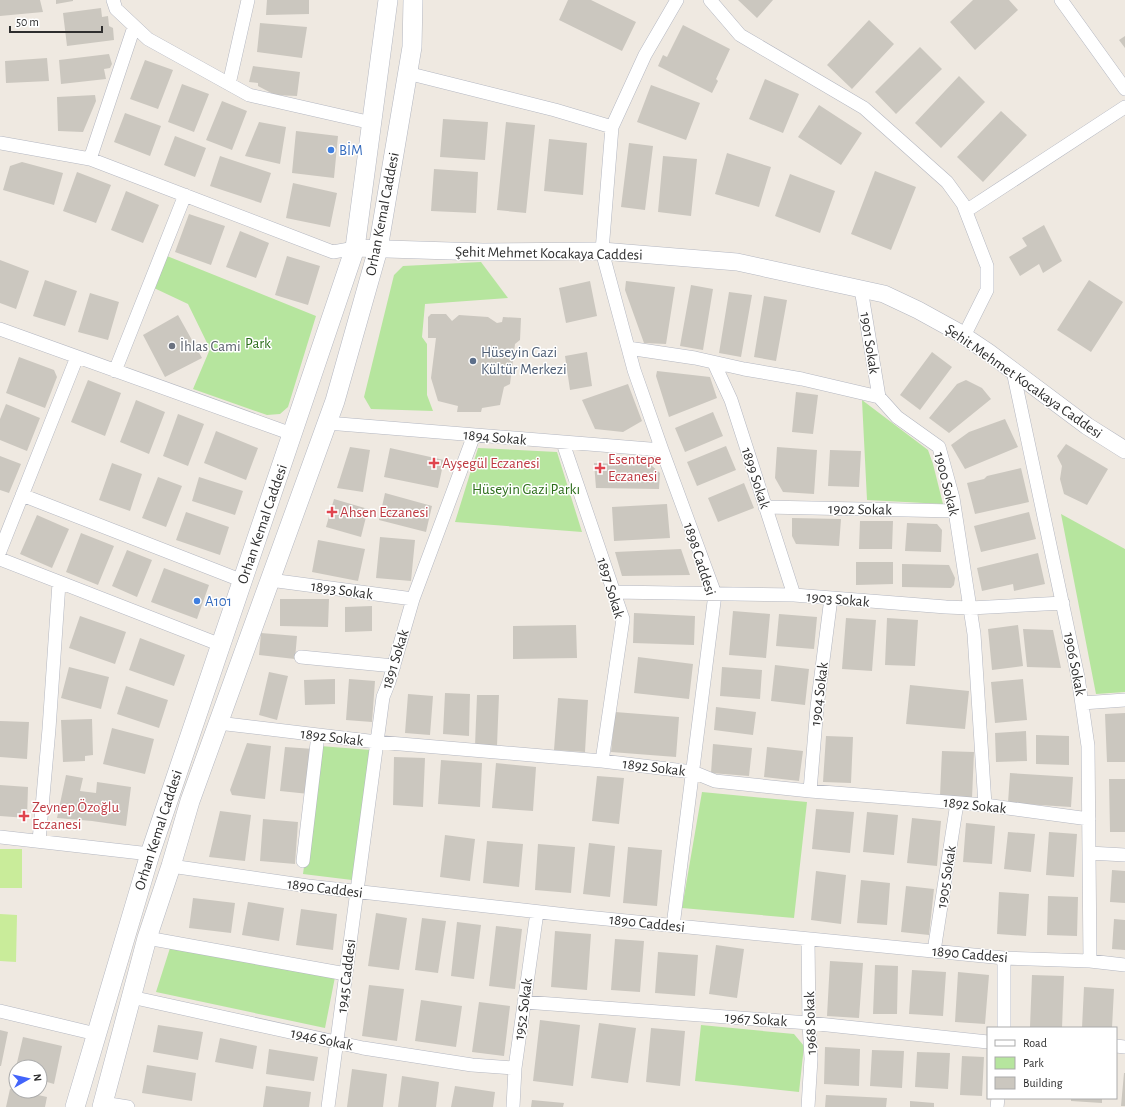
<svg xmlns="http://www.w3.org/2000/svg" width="1125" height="1107" font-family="'Alegreya Sans',sans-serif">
<rect width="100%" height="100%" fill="#efe9e1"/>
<path fill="#b6e59e" d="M167,256L316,316L288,407L280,414L267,415L193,389L210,349L188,304L154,288Z
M481,262L508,298L425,304L422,337L427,344V395L433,411L371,409L364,397L394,275L403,266Z
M862,400L928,450L933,464L943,504L867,500Z
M478,448L557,452L582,532L455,522Z
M1061,514L1125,549V692L1096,694Z
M320,746L371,750L352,880L303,874Z
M702,792L807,802L794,918L682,908Z
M170,948L335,977L325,1028L156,992Z
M701,1025L794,1034L804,1046L799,1092L695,1081Z"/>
<path fill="#c9ec9a" d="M0,849H22V888H0Z
M0,914L17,915L16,962L0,961Z"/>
<path fill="#cbc7bf" d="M0,0H40L43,12L0,16Z
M56,0H73V1L56,4Z
M267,0H309V14L266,15Z
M568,0H591L636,22L622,51L559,20Z
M738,0H773L757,18Z
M973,0H1009L1018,10L975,50L950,22Z
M101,8L102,17L108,16L109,26L113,28L114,40L67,46L63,13Z
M869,20L894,44L852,89L827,65Z
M260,23L307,27L302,58L257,52Z
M683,25L730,49L716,79L718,81L712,93L658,66L663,55L667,57Z
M1125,36V48L1119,40Z
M920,47L942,69L896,114L875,92Z
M109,54L112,64L110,68L104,69L106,79L61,84L59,60Z
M47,58L49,81L6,83L5,61Z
M145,60L173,70L158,109L130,99Z
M253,66L300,72L297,96L275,95L258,86V83L249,82Z
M959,76L985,102L941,148L915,123Z
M765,79L799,94L783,133L749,119Z
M182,84L209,94L194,132L168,122Z
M651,85L700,103L686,140L637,122Z
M95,95L96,101L83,132L58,131L57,97Z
M222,101L247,111L232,150L206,140Z
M819,105L862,133L841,165L798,137Z
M1001,111L1027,135L983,182L957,157Z
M125,113L161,126L150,156L114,142Z
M443,119L488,122L485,160L440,157Z
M259,122L286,127L280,164L245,156Z
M506,122L535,125L526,213L497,210Z
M296,131L338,136L334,178L292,173Z
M175,136L206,148L195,177L164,165Z
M549,139L587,143L583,195L544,191Z
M629,143L653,146L645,210L621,207Z
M727,153L771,167L759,207L715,194Z
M220,156L271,173L261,203L210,186Z
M663,156L697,159L691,216L658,212Z
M22,162L63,173L54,205L3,190L10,166Z
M434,169L478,172L476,213L431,211Z
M875,171L916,187L891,250L851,234Z
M77,172L111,185L96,223L63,211Z
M790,174L835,191L820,233L775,216Z
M293,183L337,193L330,227L286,218Z
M126,191L159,205L143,243L111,230Z
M189,214L225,226L211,265L175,252Z
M1044,225L1062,261L1043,273L1039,264L1020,276L1009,257L1027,246L1022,238Z
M240,231L269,243L256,278L226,267Z
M287,256L320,266L308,305L275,295Z
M0,260L29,271L16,309L0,303Z
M45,280L77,291L65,326L33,316Z
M1089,280L1123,302L1091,352L1057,330Z
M590,281L597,316L566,323L559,288Z
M626,281L675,287L666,344L644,343L625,290Z
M691,285L713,289L703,350L680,346Z
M729,292L752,295L741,357L719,353Z
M90,293L119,302L108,340L78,332Z
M764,296L787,300L776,361L754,357Z
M431,314H446L452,321L459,315L488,317L497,323L502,322L503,317L521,318L520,340L515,344L510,384L504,387L500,405L482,408L481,412H457L458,406L438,401L431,378L436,338H428V317Z
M178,315L202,358L165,377L143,335Z
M587,352L592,386L570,390L565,356Z
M932,352L952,367L920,410L900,395Z
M19,357L54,370L57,377L45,408L6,393Z
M657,371L710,377L717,398L669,417L656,376Z
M88,380L121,393L105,436L71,422Z
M966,380L982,388L991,399L949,433L929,418L957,384Z
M628,384L642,421L623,432L595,429L582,400Z
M796,392L818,395L813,434L792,432Z
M136,400L165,412L149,454L120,442Z
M6,404L40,418L27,451L0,440V419Z
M713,412L723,436L685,452L675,428Z
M178,414L204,424L188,466L163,456Z
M1005,419L1018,447L965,469L951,445L969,432Z
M216,431L258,448L246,480L204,463Z
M1066,444L1108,469L1087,505L1064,494L1060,479L1062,466L1057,456Z
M726,446L736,470L697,486L687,462Z
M350,447L370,450L363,492L337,488Z
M777,447L817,450L814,494L783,492L775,478Z
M390,448L444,460L438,488L384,477Z
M830,450L861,451L859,487L828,486Z
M0,456L21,464L9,493L0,490Z
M112,463L142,474L130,511L99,500Z
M594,463L651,465L660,473L659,489L596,488Z
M1021,468L1029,502L975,514L967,483L984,479L987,476Z
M158,477L182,486L166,527L142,518Z
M199,477L243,491L235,515L192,501Z
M744,483L754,508L718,522L708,498Z
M385,493L432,506L426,532L379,520Z
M334,499L368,509L361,537L326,527Z
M667,504L670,538L614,541L612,507Z
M186,512L229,527L220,555L176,540Z
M1029,512L1036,539L981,552L974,526Z
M37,515L69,529L52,568L20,554Z
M792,518L841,519L839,546L796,544L792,536Z
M860,521H893L892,549H859Z
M907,523L937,524L942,530L941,552L905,551Z
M81,533L114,546L98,585L66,572Z
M380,537L415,540L411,581L376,578Z
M318,540L365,549L358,581L312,572Z
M681,549L690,575L622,576L615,552Z
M127,550L152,560L137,597L112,586Z
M1038,553L1045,584L1014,591L1013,584L982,591L977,568Z
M856,562H893V584L856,585Z
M902,564L949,565L955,578L954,585L951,588L902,587Z
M164,568L209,585L197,619L151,602Z
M280,599H329L328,627L280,626Z
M372,606V631L345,632V607Z
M733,611L770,614L766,658L729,655Z
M634,613L695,616L694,645L633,643Z
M779,614L817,617L814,649L776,646Z
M80,616L126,632L115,664L69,648Z
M846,618L876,620L872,671L842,669Z
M887,618L918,620L915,666L885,665Z
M576,625L577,658L513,659V626Z
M1018,625L1023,666L992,670L988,629Z
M1023,629L1053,630L1061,668L1027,667Z
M261,633L297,636L295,659L259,655Z
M140,638L185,655L174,686L129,670Z
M638,657L693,664L689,699L634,693Z
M775,665L809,669L805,705L771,701Z
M69,667L109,677L101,709L61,698Z
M722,667L762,670L760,699L720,696Z
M269,672L288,676L277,720L259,715Z
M335,679V704L305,705L304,680Z
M349,679L375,681L372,722L346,720Z
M1023,679L1027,720L995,723L991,682Z
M910,685L969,691L965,729L906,724Z
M126,686L168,700L159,728L117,714Z
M445,693L470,694L469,736L443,734Z
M408,694L433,696L430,735L405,733Z
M477,695H499L497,746H475Z
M558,698L588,700L585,752L554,750Z
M716,707L756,712L753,735L714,730Z
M615,712L679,717L676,757L611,752Z
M1125,713V762H1107L1105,714Z
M92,719L93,755L85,756V761L63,762L61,720Z
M0,721L29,722L27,759L0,757Z
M112,728L154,739L145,774L103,764Z
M1026,731L1027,761L996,762L995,733Z
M1036,735L1069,736V765L1036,764Z
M826,736L853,737L851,783L823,782Z
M247,743L271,746L265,799L232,795L230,790Z
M713,744L752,748L749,776L711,773Z
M285,747L314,749L309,794L280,791Z
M767,747L803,751L799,781L764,777Z
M942,751L974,752L972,798L940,796Z
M394,757L425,758L423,807L393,805Z
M441,760L482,763L480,807L438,804Z
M496,763L536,767L533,811L492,808Z
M1010,773L1073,777L1071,807L1008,803Z
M66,775L83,778L80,791L96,793L97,782L131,787L126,826L92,821L57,818Z
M597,776L624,778L619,824L592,821Z
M1109,779H1125V832H1110Z
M0,785L28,787L27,818L0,816Z
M816,809L854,812L850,853L812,849Z
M220,811L251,815L245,861L209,857Z
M867,812L898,815L894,855L863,852Z
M912,818L941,821L937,866L907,863Z
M263,819L298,822L295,864L260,861Z
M966,823L995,826L992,864L963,862Z
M1008,832L1035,834L1031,872L1004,869Z
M1049,832L1077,834L1074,877L1046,875Z
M445,835L475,839L470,881L440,877Z
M487,841L523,844L519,887L483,883Z
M589,843L615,846L610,897L583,894Z
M538,844L575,847L571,893L535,890Z
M628,847L662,850L657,906L623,903Z
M1112,870L1125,871V903L1110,902Z
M816,871L846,875L841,924L811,920Z
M861,880L890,883L887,925L857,923Z
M906,886L934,889L929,935L901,932Z
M999,892L1029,894L1026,936L997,934Z
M1048,896L1078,897L1077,936L1047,935Z
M193,898L235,903L231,933L189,928Z
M248,902L284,908L279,941L242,935Z
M301,909L337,914L333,950L296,945Z
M376,913L407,918L399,970L368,966Z
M422,918L446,921L438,973L415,970Z
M1114,919L1125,920V950L1112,949Z
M457,922L481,925L474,979L451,976Z
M496,926L522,929L515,989L489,986Z
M555,931L591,934L587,990L551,987Z
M615,939L644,941L640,992L611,990Z
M716,945L744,949L737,998L709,994Z
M658,952L698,955L695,996L655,993Z
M830,961L863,963L859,1018L827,1016Z
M875,965L898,966L897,1014H873Z
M912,970L946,972L943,1016L909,1014Z
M958,972L989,975L985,1024L955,1022Z
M1032,975L1064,976L1062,1028L1030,1027Z
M369,985L404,989L397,1041L362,1036Z
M1084,987L1114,989L1112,1028H1082Z
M421,1000L462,1006L456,1047L415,1041Z
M479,1002L510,1006L504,1056L472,1052Z
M540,1020L580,1025L573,1086L533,1081Z
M599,1023L636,1028L628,1083L591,1078Z
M158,1025L203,1032L198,1060L153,1052Z
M651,1028L685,1031L680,1086L646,1082Z
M0,1030L8,1032L1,1066H0Z
M23,1037L62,1046L54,1084L40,1080V1067H16Z
M220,1038L257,1046L253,1069L215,1062Z
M825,1047L860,1049L859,1086L824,1084Z
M269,1049L318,1057L314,1081L266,1074Z
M872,1050L904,1051L902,1088L870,1086Z
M917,1052L950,1053L948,1089L915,1087Z
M962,1056L984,1057L982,1096L960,1095Z
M147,1065L196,1073L192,1101L142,1093Z
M352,1069L387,1074L383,1107H347Z
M1124,1073H1125V1106H1121Z
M402,1076L439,1082L436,1107H398Z
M266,1086L311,1092L309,1107H263Z
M455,1086L495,1092L493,1107H451Z
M10,1089L16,1090V1091H20L47,1097L45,1107H6Z
M826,1095L887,1098L886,1107H825Z
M1071,1098H1102V1103L1071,1101Z
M532,1100L564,1103L563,1107H531Z
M910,1101L934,1103V1107H910Z"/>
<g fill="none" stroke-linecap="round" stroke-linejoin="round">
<g stroke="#b4b7c1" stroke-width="14">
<path id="minor" d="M113,0L116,9L148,39L249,95L372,123
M710,0L740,35L864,108L947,182L963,204L987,266V290L964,336
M1061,0L1125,89
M407,73L555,110L612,127
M229,84L248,0
M0,143L90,159L333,252L355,248
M90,159L134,27
M966,211L1125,107
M861,289L879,397
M0,329L292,434
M628,348L695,358L744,369L802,379L879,397L897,417L939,447L953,498L974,634L985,805
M714,363L731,400L794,595
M115,371L185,195
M1013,371L1078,677L1088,746L1090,961
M327,423L662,450
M563,443L623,619L602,761
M22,495L243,581
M765,507L955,511
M0,551L77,357
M0,559L221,645
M270,580L413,599
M614,592L794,595L946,607L970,608L1063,603
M301,657L394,666
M1082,703L1125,700
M218,723L377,742L602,761L693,772L715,781L810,791L985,805L1089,819
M810,791L817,707L831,598
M0,837L150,854
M39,841L49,729L59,583
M1089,853L1125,855
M303,861L318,735
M171,866L308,886L576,916L1004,958L1090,961L1125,965
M673,926L715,594L662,450L634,370L602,251L612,127L645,55L677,0
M147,938L346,974
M934,951L957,803
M131,997L363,1048L472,1065L515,1068
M524,1002L809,1023L988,1042
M0,1011L96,1034
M1004,1028V958
M1116,1046L1125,1047
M103,1103L128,1107
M328,1107L383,697L389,682L413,599L474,435
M513,1107L515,1068L537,912
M808,1107L811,1059L809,1023L808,939
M997,1107L998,1098"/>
</g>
<g stroke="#b4b7c1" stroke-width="18">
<path id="tertiary" d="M355,248L483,252L602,251L737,262L884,294L918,310L958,332L988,352L1087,426L1125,450"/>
</g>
<g stroke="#b4b7c1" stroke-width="20">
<path id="secondary" d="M75,1107L150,854L355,248L388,0
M102,1107L147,938L171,866L190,801L335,401L378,249L412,47L413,0"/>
</g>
<use href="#minor" stroke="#fff" stroke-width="13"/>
<use href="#tertiary" stroke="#fff" stroke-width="17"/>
<use href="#secondary" stroke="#fff" stroke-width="19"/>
</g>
<g fill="#3f7fe0" stroke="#fff" stroke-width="1.5">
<circle cx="331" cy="150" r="4"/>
<circle cx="197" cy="601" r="4"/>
</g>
<circle fill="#6b7280" stroke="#fff" stroke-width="1.5" cx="172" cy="346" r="4"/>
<circle fill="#5c6f8a" stroke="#fff" stroke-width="1.5" cx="473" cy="361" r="4"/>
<g fill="#e0444e" stroke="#fff" stroke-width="1.5">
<path d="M432 457h4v4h4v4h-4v4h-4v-4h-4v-4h4z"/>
<path d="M598 462h4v4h4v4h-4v4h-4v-4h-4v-4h4z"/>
<path d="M330 506h4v4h4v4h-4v4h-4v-4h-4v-4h4z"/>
<path d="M22 810h4v4h4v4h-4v4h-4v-4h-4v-4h4z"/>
</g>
<g text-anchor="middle" stroke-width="3" stroke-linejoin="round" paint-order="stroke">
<g font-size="15" fill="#366cbe" stroke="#fff" text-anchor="start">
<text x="339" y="155">BİM</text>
<text x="205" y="606">A101</text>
</g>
<g font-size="15" fill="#2e2e2e" stroke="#fff">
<text transform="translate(382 214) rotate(-79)" y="5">Orhan Kemal Caddesi</text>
<text transform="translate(549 253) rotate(1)" y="5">Şehit Mehmet Kocakaya Caddesi</text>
<text transform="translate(870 343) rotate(81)" y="5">1901 Sokak</text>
<text transform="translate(1024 381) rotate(35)" y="5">Şehit Mehmet Kocakaya Caddesi</text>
<text transform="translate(495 437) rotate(5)" y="5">1894 Sokak</text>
<text transform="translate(756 478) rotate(72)" y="5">1899 Sokak</text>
<text transform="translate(947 484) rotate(76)" y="5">1900 Sokak</text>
<text transform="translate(860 509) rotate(1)" y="5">1902 Sokak</text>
<text transform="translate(262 524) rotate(-71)" y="5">Orhan Kemal Caddesi</text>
<text transform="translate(700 559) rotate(72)" y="5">1898 Caddesi</text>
<text transform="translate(611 588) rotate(73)" y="5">1897 Sokak</text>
<text transform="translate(342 590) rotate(8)" y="5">1893 Sokak</text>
<text transform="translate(838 599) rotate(5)" y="5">1903 Sokak</text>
<text transform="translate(395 659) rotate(-73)" y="5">1891 Sokak</text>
<text transform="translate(1075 664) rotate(79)" y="5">1906 Sokak</text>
<text transform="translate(819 694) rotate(-83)" y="5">1904 Sokak</text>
<text transform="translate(332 737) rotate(7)" y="5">1892 Sokak</text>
<text transform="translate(654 767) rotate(7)" y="5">1892 Sokak</text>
<text transform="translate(975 805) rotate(6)" y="5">1892 Sokak</text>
<text transform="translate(158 830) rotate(-72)" y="5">Orhan Kemal Caddesi</text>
<text transform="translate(946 877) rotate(-81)" y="5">1905 Sokak</text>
<text transform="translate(325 888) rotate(7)" y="5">1890 Caddesi</text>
<text transform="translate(647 923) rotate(6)" y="5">1890 Caddesi</text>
<text transform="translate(970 954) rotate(5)" y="5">1890 Caddesi</text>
<text transform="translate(346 976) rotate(-83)" y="5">1945 Caddesi</text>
<text transform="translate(523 1009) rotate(-82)" y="5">1952 Sokak</text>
<text transform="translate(756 1019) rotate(4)" y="5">1967 Sokak</text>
<text transform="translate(810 1023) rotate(-92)" y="5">1968 Sokak</text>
<text transform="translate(322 1039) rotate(12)" y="5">1946 Sokak</text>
</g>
<g font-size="15" fill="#2c6e1b" stroke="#fff">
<text x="258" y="348">Park</text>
<text x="526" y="494">Hüseyin Gazi Parkı</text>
</g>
<g font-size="15" fill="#5b616d" stroke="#fff" text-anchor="start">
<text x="180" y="351">İhlas Cami</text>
</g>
<g font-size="15" fill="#4e5e75" stroke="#fff" text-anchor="start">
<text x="481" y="357">Hüseyin Gazi<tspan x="481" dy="17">Kültür Merkezi</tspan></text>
</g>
<g font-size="15" fill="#be3a42" stroke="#fff" text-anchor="start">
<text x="608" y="464">Esentepe<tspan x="608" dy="17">Eczanesi</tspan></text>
<text x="442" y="468">Ayşegül Eczanesi</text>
<text x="340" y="517">Ahsen Eczanesi</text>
<text x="32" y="812">Zeynep Özoğlu<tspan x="32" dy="17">Eczanesi</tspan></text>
</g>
</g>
<rect x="987" y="1027" width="130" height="72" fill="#ffffff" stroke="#ababab"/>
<rect x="995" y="1040" width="20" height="6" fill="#ffffff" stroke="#ababab"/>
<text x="1023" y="1047" font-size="12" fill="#2e2e2e">Road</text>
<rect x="995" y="1057" width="20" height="12" fill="#b6e59e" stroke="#ababab"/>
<text x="1023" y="1067" font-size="12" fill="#2e2e2e">Park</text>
<rect x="995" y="1077" width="20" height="12" fill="#cbc7bf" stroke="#ababab"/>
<text x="1023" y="1087" font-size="12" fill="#2e2e2e">Building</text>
<g transform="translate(28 1079) rotate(82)"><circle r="19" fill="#ffffff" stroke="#ababab"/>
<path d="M0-3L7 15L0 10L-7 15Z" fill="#4264fb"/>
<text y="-6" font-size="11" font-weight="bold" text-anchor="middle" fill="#2e2e2e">N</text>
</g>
<path d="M10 26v6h92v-6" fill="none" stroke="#2e2e2e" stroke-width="2"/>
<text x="16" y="26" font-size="12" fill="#2e2e2e" stroke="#ffffff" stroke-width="3" paint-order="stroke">50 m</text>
</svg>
